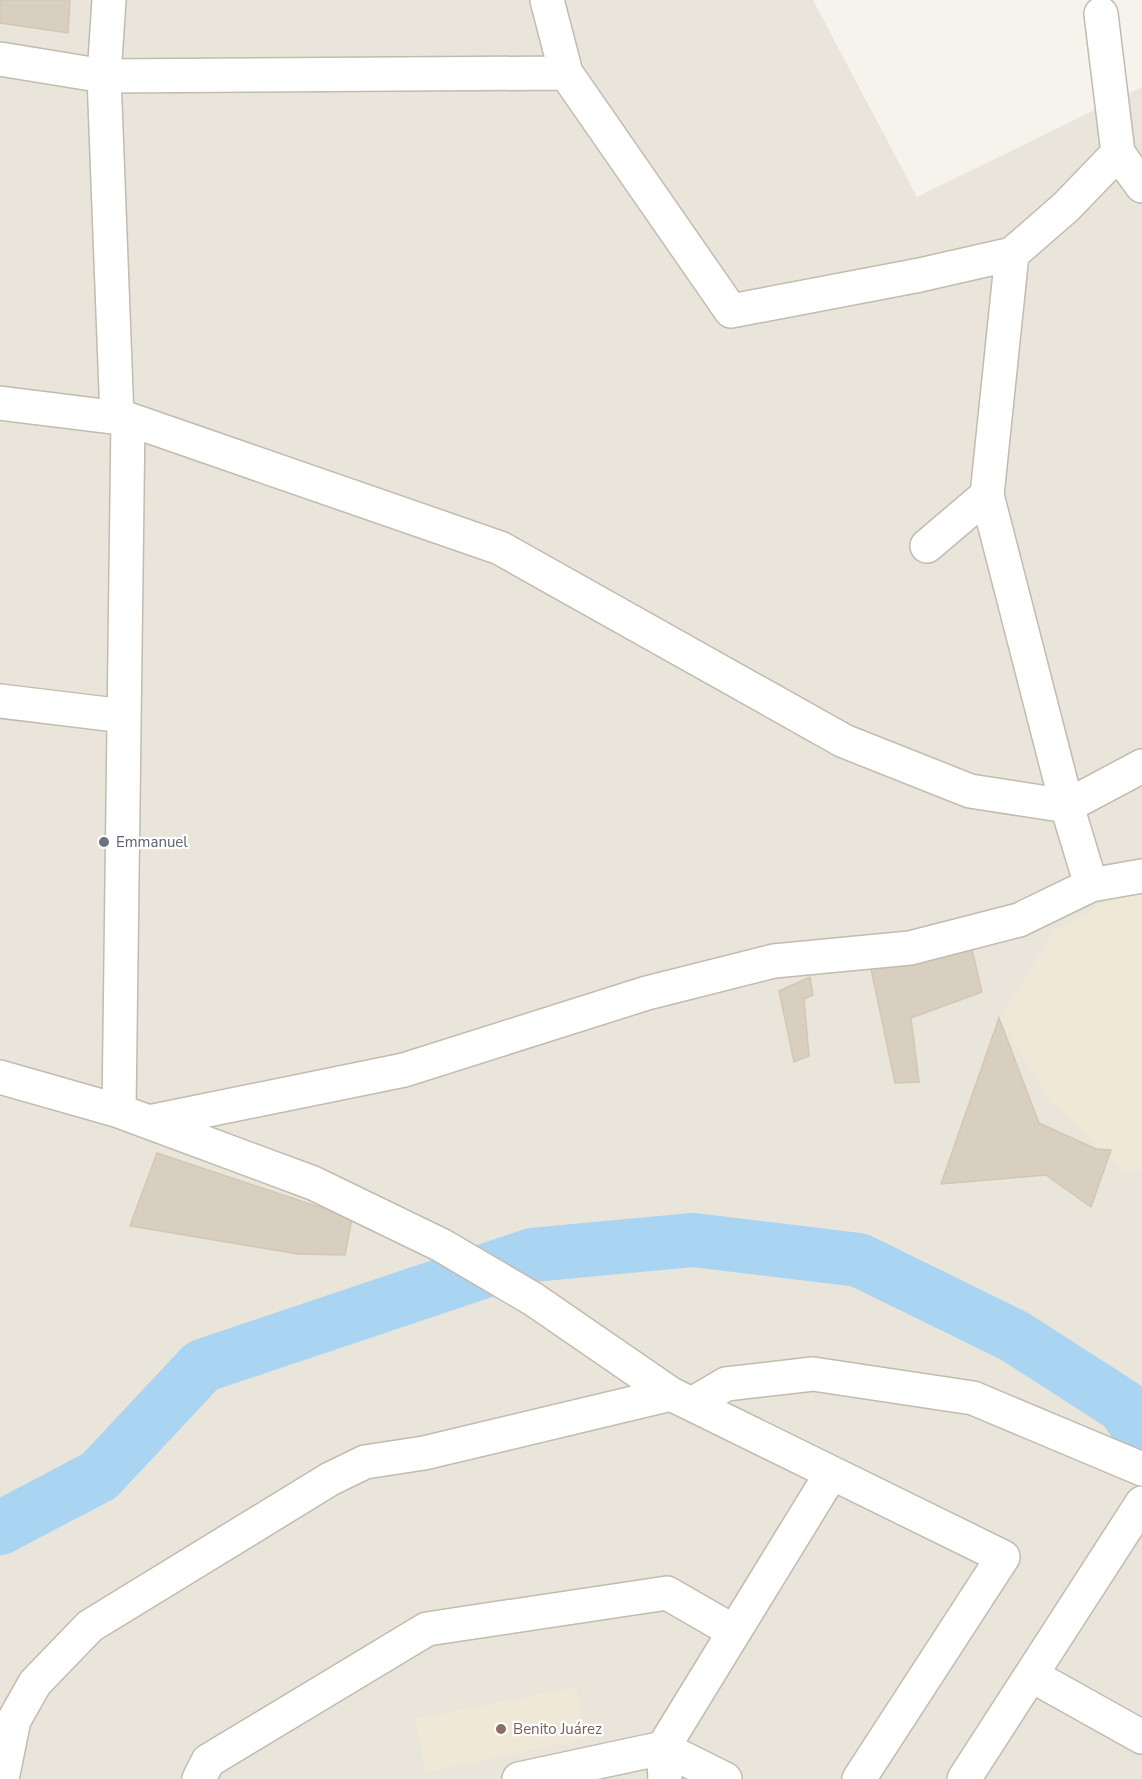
<svg xmlns="http://www.w3.org/2000/svg" width="1142" height="1779" font-family="'Nunito Sans',sans-serif">
<rect width="100%" height="100%" fill="#f6f3ec"/>
<path fill="#eae5da" d="M0,0H813L917,197L1142,87V1779H0Z"/>
<path fill="#efe8d6" d="M1142,880V1170H1123L1049,1100L999,1018L1054,932Z
M576,1687L586,1739L426,1772L415,1719Z"/>
<g fill="none" stroke-linecap="round" stroke-linejoin="round">
<path stroke="#a9d4f2" stroke-width="54" d="M0,1528L99,1476L202,1366L532,1255L693,1240L859,1260L1014,1336L1123,1406L1142,1433"/>
</g>
<path fill="#d8cfc1" stroke="#d3c7b4" stroke-width="1.5" d="M0,0H70L68,33L0,23Z
M970,941L982,992L911,1018L919,1082L895,1083L869,959Z
M810,977L813,995L804,999L809,1056L794,1062L779,991Z
M999,1018L1039,1123L1096,1149L1111,1150L1091,1207L1046,1175L941,1184Z
M157,1153L352,1218L345,1255L298,1254L130,1226Z"/>
<g fill="none" stroke-linecap="round" stroke-linejoin="round">
<g stroke="#c2bbae" stroke-width="36">
<path id="minor" d="M109,0L104,76L117,418
M547,0L566,73
M1101,14L1118,153L1142,186
M0,59L104,76L566,73L731,311L920,275L1012,254L1066,207L1118,153
M0,403L128,419L500,548L844,741L970,791L1067,806L987,495L927,546
M128,419L119,1111L313,1183L441,1245L533,1299L671,1394L1003,1557L859,1779
M987,495L1012,254
M0,701L124,716
M1091,885L1067,806L1142,766
M0,1077L119,1111
M149,1122L404,1070L647,993L774,961L910,948L1019,920L1091,885L1142,876
M692,1404L726,1384L813,1374L973,1398L1142,1469
M1031,1675L1142,1737
M2,1779L14,1720L35,1683L90,1626L330,1479L365,1462L424,1453L671,1394
M199,1779L208,1761L427,1629L667,1593L733,1631
M519,1779L663,1748L831,1474
M665,1779L663,1748L725,1779
M964,1779L1142,1503"/>
</g>
<use href="#minor" stroke="#fff" stroke-width="33"/>
</g>
<circle fill="#6b7280" stroke="#fff" stroke-width="2" cx="104" cy="842" r="6"/>
<circle fill="#8d6e63" stroke="#fff" stroke-width="2" cx="501" cy="1729" r="6"/>
<g text-anchor="middle" stroke-width="4.5" stroke-linejoin="round" paint-order="stroke">
<g font-size="15" fill="#5b616d" stroke="#fff" text-anchor="start">
<text x="116" y="847">Emmanuel</text>
</g>
<g font-size="15" fill="#785e54" stroke="#fff" text-anchor="start">
<text x="513" y="1734">Benito Juárez</text>
</g>
</g>
</svg>
